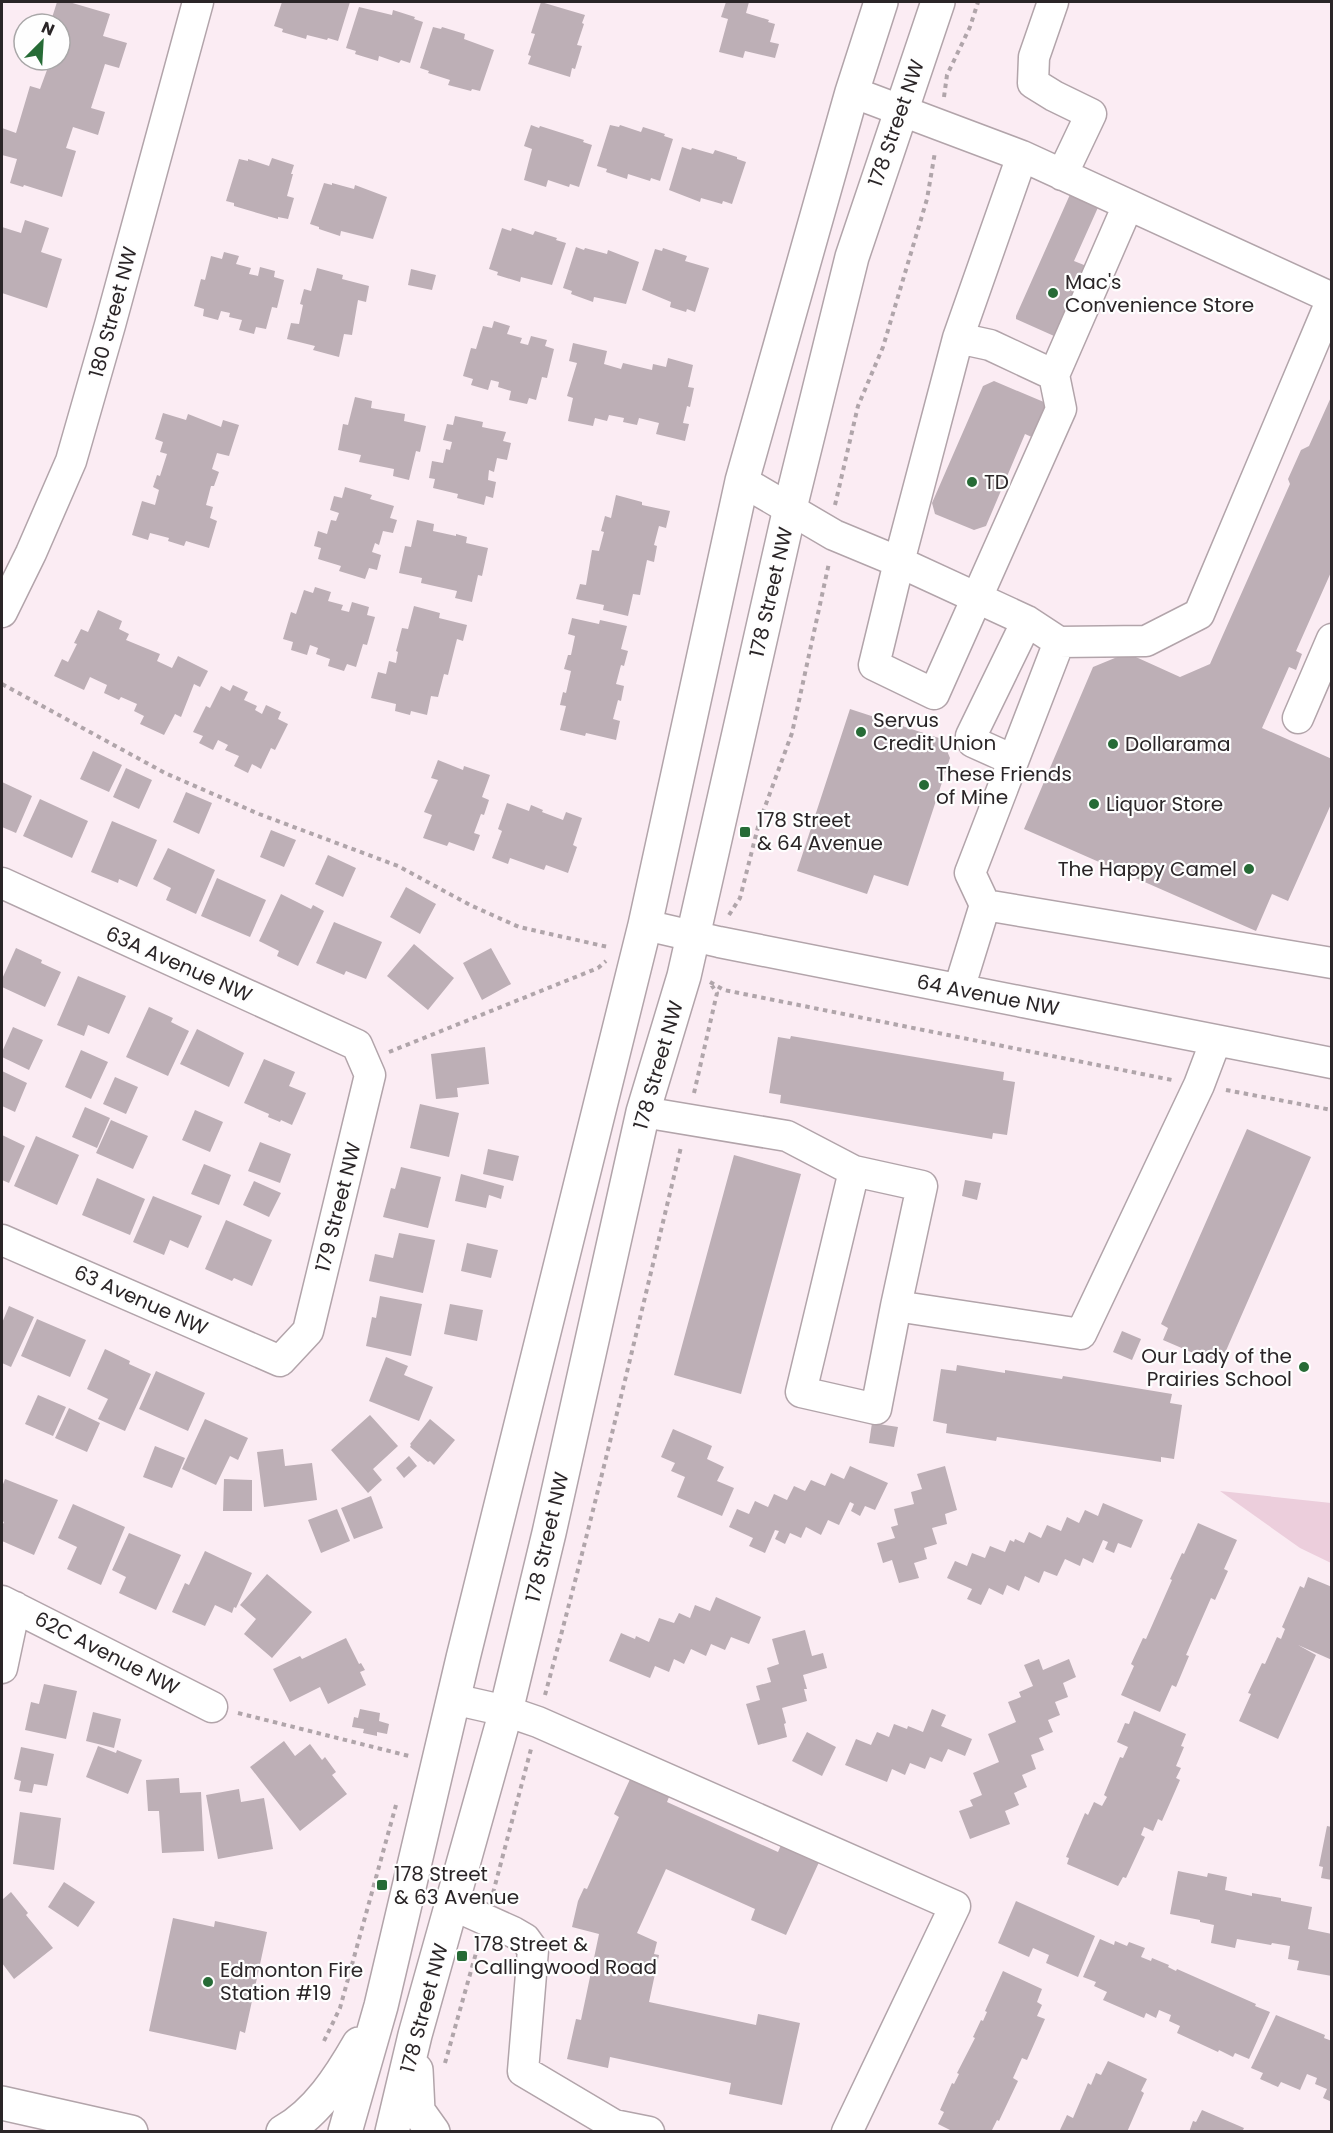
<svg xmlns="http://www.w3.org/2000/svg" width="1333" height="2133" font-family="Poppins,sans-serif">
<rect width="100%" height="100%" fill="#fbecf3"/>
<path fill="#eccedc" d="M1220,1491L1331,1503V1563L1300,1548Z"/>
<path fill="#bdafb6" d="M57,2H69L110,14L103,36L127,43L119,68L105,64L91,108L105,112L98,135L73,127L66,148L76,151L62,197L24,185L23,187L10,183L17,159L2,155V128L16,133L30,86L40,89L47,70L22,62L23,60H60V24H50Z
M282,2H350L338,41L328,38L327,40L307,35L306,39L282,32L283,29L274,26Z
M541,2L585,15L582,23L584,24L577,45L582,46L575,69L572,68L570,77L528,64L531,56L528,55L535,34L531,33Z
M726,2H749L746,13L769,20L768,22L775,24L770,42L779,44L775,58L745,51L743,58L719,52L728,19L721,17Z
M359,7L392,15L393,10L415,17L414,19L423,22L410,63L401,60L399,63L379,56L378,61L355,54L356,51L346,48Z
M433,27L441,29L442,27L465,34L464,39L494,50L480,91L472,89L471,91L448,85L450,80L428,73L429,71L420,68Z
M531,125L539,128L540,126L584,140L583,142L592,145L579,187L570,184L569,187L548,180L546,187L524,180L532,149L524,146Z
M610,125L619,127L620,125L641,132L643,127L665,134L664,136L673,139L660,181L651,178L650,181L628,174L627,179L606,172L607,169L597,166Z
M682,147L691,150L692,148L713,154L715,150L737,157V159L746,162L732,204L723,201L722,204L701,198L700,202L669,190Z
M272,158L294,165L291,174H293L287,196L294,198L288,219L278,217V219L234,206V203L226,201L239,159L248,161V159L269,166Z
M324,183L332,185V183L354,189L355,185L387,197L373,239L341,231L340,236L319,229V227L310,224Z
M1072,190L1100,203L1074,261L1084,265L1090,280L1063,340L1016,319V316Z
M25,220L49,228L41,252L62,259L47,308L2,293V227L21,233Z
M502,228L511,231L512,228L533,235L535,231L557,238L556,240L566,243L552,285L521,277L520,282L497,275L498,272L489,269Z
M576,247L584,250L585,248L607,254L608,250L639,262L626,304L594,297L593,302L571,294L572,291L563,288Z
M663,248L687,256L685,261L709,268L695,312L687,309L686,312L670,307L671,302L642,290L655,249L662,251Z
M224,252L239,256L236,264L251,268L249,274L258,276L260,267L275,271L274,277L284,280L277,308L272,307L266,329L256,327L254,334L239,330L242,320L229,317L230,313L221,311L218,320L203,316L204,309L194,306L201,279L205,280L211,256L222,259Z
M317,268L343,275L342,279L369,286L366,302L358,300L352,335L344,334L339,357L313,350L315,346L287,339L291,323L299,324L303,305L300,304L304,289L311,291Z
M411,269L436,275L432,290L408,285Z
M494,321L510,326L507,334L522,338L520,343L528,345L531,336L547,340L545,346L554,349L547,378L542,377L536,400L529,398L527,404L509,400L511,391L498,387L499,382L491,380L488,390L471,385L473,379L463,376L471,348L476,349L483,326L492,328Z
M573,343L607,351L604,364L621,369L623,363L652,370L653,364L666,367L668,358L693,365L688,387L694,388L690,407L687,406L683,423L689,424L685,441L656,434L659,423L639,418L637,425L623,422L624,418L609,415L607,421L595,418L593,426L568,421L573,398L567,396L577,363L569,361Z
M994,381L1058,408L1043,442L1025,434L986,526L974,530L935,514L932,503L983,386Z
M1332,395V570L1296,651L1302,654L1296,670L1289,667L1262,728L1332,759V802L1288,901L1272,894L1256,931L1024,829L1093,667L1127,653L1180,677L1210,664L1290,484L1288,479L1301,450L1309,446Z
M355,397L372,401L371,408L405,414L404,421L426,426L420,452L416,451L409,480L393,476L394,469L359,462L361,455L338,450L343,424L348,425Z
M163,413L186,420L188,414L221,427L223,420L239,425L229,456L217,453L212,469L219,472L214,486H211L206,505L213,507L210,518L217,521L209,548L186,541L184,546L168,541L169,538L150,533L148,540L132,535L142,501L155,505L159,490L153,487L157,475L160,476L167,454L160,452L163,442L155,439Z
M455,416L483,422L482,427L506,432L503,441L511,443L507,460L497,458L494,472L489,470L488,480L496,482L493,498L486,496L484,505L457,498L458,494L433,488L435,479L429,478L432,461L443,463L446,449L450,450L452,442L443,440L447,424L453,425Z
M345,487L372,495L370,499L394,506L390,518L397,520L393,533L383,531L379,545L375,543L372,552L381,555L377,570L369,568L365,579L339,571L341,566L318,559L321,548L314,546L318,531L327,534L331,520L336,521L339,513L330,510L334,496L342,498Z
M616,495L642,502V505L670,511L666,528L659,526L654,545L657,546L654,562L647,560L640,595L633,594L628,616L603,610L604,605L576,599L580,584L586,585L592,550L599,551L604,532L601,531L605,516L611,518Z
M417,520L434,524L433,531L456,536V534L467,537L466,543L488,548L482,576L478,575L472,602L455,598L457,591L421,583L422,578L399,573L405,546L411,547Z
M315,587L331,592L328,601L343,605L341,610L349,612L352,602L369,607L367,615L375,617L367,645L363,644L356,667L347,664L344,671L328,666L330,659L316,654L318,648L310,645L307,655L291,650L293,642L283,639L291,612L296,614L304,590L313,593Z
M414,606L440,613L439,618L467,625L463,641L457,639L448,675L444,674L438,697L431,696L427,715L411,711L410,715L395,711L396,704L371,698L378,672L386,674L389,661L396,663L398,652L396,651L402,628L408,629Z
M98,610L122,621L119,629L129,634L126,640L160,654L157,661L172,668L178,656L208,671L200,687L194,684L181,717L175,714L164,735L140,724L144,716L134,711L137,704L121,697L119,700L104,693L107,685L90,677L84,690L54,676L62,659L68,662L77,644L74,643L81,629L88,632Z
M572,618L599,624L600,620L627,626L621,649L628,651L624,666L621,665L616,684L624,686L621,701L618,700L613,719L620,721L616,740L586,733L585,736L560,730L566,706L560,705L563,692L566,693L571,671L564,669L568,655H571L575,636L568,634Z
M233,685L248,692L244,700L257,706L255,710L262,714L266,705L281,712L278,719L288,724L275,750L271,748L261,769L252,764L248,773L234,766L239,756L225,750L228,745L218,740L213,750L199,743L203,736L193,732L206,706L210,708L221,686L230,691Z
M850,709L942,739L950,758L908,886L874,875L867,894L797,871Z
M93,751L122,765L109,792L80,779Z
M438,760L463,770L464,766L490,775L482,797L489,800L484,815L481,814L474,833L480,835L474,851L449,842L447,846L423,838L432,815L424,812L438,780L431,778Z
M126,768L152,780L139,809L113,797Z
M2,782L32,796L16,833L2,827Z
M186,792L212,803L199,834L173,822Z
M40,799L88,821L72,858L23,836Z
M507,803L529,811L531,805L543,810L542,812L563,820L566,812L582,818L573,845L577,847L568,873L546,865L544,870L510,858L508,864L492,858L502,831L498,829Z
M112,821L157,840L137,887L119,879L118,883L91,872Z
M271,830L296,840L284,867L260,857Z
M168,848L215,870L196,914L166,900L171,888L153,879Z
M328,855L356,868L343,897L315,884Z
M217,878L266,900L250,937L201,916Z
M406,887L436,904L420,934L390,917Z
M281,894L311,909L313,905L324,911L298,966L277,956L279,951L259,941Z
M334,922L382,942L366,979L346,971L344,975L316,963Z
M414,944L454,978L428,1010L387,976Z
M16,948L42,960L41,963L61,972L45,1007L2,987V979Z
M491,948L511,984L482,1000L463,963Z
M78,976L126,996L109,1034L88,1025L84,1036L57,1025Z
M149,1007L173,1018L171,1022L189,1031L168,1076L126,1057Z
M13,1027L43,1040L29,1070L2,1057V1052Z
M197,1029L244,1053L229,1087L180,1064Z
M791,1036L1004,1072L1003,1080L1015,1082L1007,1135L993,1133L992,1139L780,1103L781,1095L769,1093L778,1037L790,1039Z
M485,1047L489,1084L457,1088L458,1097L436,1099L431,1054Z
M81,1050L108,1062L91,1099L65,1087Z
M264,1059L295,1072L289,1086L306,1093L292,1125L281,1120L280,1122L268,1117L269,1114L244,1103Z
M2,1071L27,1083L15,1112L2,1106Z
M115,1077L138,1087L126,1114L103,1104Z
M420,1104L459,1113L449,1157L410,1148Z
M85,1107L110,1118L97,1148L72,1137Z
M195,1110L223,1122L210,1152L182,1140Z
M111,1120L148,1136L133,1169L96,1153Z
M1247,1129L1311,1157L1225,1353L1217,1349L1212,1361L1163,1340L1168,1328L1161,1324Z
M2,1135L25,1146L9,1183L2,1180Z
M36,1136L79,1155L57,1205L14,1186Z
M260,1142L291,1154L280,1183L248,1171Z
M488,1149L519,1156L513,1181L483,1174Z
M734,1155L801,1174L741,1394L674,1375Z
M204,1164L231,1175L219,1205L191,1194Z
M401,1167L441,1177L428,1228L383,1217L391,1188L395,1189Z
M461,1174L504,1186L501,1199L489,1195L486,1208L455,1201Z
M97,1178L145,1199L130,1235L82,1215Z
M965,1180L981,1183L977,1200L962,1196Z
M254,1181L281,1193L269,1217L243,1205Z
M153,1196L202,1216L188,1248L170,1240L164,1255L133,1242Z
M226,1220L272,1240L252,1286L234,1278L232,1281L205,1269Z
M399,1233L435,1240L423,1293L369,1281L375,1254L393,1258Z
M467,1243L498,1250L491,1278L461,1271Z
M380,1296L422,1304L411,1356L366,1346L372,1317L376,1318Z
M450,1304L483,1310L477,1341L444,1334Z
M9,1306L34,1317L11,1367L2,1363V1323Z
M37,1319L86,1340L70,1377L21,1356Z
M1122,1331L1141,1339L1132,1360L1113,1352Z
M105,1349L130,1361L129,1364L151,1374L125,1431L98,1419L108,1399L87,1389Z
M386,1357L408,1366L404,1375L433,1387L419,1421L369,1401Z
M957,1365L1005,1373V1370L1062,1379L1063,1376L1172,1394L1170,1403L1182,1405L1174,1459L1161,1457V1462L997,1437L996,1441L946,1433L947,1424L933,1421L941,1369L956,1371Z
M156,1371L205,1393L188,1431L139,1409Z
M38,1395L66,1407L53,1436L25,1424Z
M69,1408L100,1423L87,1452L55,1438Z
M370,1415L398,1446L373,1469L382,1480L368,1493L331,1450Z
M205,1419L248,1438L238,1460L230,1456L216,1485L182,1469Z
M430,1419L455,1440L434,1465L430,1461L428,1462L410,1447L411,1445L410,1444Z
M872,1423L898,1427L894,1447L869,1443Z
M673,1429L712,1446L707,1459L724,1467L717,1481L734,1488L722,1516L677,1497L685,1477L671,1471L675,1463L661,1457Z
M155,1446L185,1458L172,1488L143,1477Z
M283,1449L285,1466L312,1463L317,1500L264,1507L257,1452Z
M409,1456L417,1466L404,1478L396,1468Z
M850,1466L888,1483L875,1510L865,1506L860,1516L851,1511L854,1504L850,1502L839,1525L828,1520L821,1535L806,1527L801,1538L790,1533L785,1544L775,1539L779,1531L775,1530L765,1553L749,1546L753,1538L729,1527L737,1509L749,1514L755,1501L768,1507L774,1494L787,1500L794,1486L805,1491L811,1480L825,1486L831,1473L844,1479Z
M945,1466L957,1510L945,1514L947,1524L932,1528L937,1544L924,1548L927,1559L914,1563L919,1578L899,1583L892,1560L883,1563L877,1543L895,1538L891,1527L898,1525L894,1509L914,1504L911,1492L922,1489L917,1474Z
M5,1479L58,1500L34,1555L2,1541V1526L4,1522L2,1521V1487Z
M224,1479L252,1480V1511H223Z
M371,1496L383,1528L354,1539L341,1508Z
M1103,1503L1143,1520L1131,1548L1118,1543L1114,1553L1105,1549L1108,1542L1103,1540L1093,1563L1083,1558L1080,1566L1065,1559L1057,1576L1044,1571L1039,1583L1025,1576L1019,1591L1007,1585L1003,1595L989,1588L981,1605L967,1599L972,1589L947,1578L955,1561L967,1566L972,1553L985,1558L990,1546L1005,1552L1010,1540L1014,1542L1015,1539L1024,1543L1029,1532L1041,1538L1047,1525L1061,1531L1067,1517L1079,1523L1085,1510L1098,1516Z
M73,1504L125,1527L101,1585L67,1569L77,1547L58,1538Z
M337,1509L350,1541L321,1553L308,1520Z
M1198,1523L1237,1540L1224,1569L1228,1571L1215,1600L1211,1598L1186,1655L1189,1656L1176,1687L1172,1685L1160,1712L1121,1695L1134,1666L1131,1664L1143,1638L1146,1639L1172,1580L1170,1579L1182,1553L1184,1554Z
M129,1533L181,1555L156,1610L119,1593L126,1577L112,1570Z
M205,1551L252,1573L236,1608L234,1607L232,1613L215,1605L205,1626L172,1612L185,1583L189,1585Z
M267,1574L312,1612L272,1658L244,1634L256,1619L240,1605Z
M1308,1577L1332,1587V1660L1298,1645L1316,1655L1278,1739L1239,1721L1251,1694L1248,1693L1262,1663L1265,1664L1277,1637L1281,1639L1285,1629L1282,1627L1300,1586L1304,1588Z
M716,1597L761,1617L749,1644L731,1637L725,1650L711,1644L706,1656L691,1649L684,1664L674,1659L669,1672L655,1666L650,1678L609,1661L621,1633L635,1639L636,1636L649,1642L659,1618L674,1623L679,1613L690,1618L695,1605L710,1611Z
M805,1630L812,1656L823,1653L827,1668L803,1675L807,1689H804L807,1701L782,1708L786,1723L784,1724L787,1737L758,1745L746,1704L760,1700L756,1686L771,1682L767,1668L779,1664L772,1639Z
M346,1638L359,1664L361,1663L365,1670L360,1672L366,1685L328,1704L320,1687L290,1702L273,1669L300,1656L302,1659Z
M1039,1659L1043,1670L1069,1659L1076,1677L1063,1683L1068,1697L1055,1702L1060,1715L1048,1720L1053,1732L1039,1738L1044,1750L1031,1755L1036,1769L1022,1775L1027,1787L1014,1793L1019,1805L1005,1811L1010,1824L970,1839L959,1811L973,1806L970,1800L982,1795L973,1773L999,1762L988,1734L1016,1722L1008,1702L1021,1697L1019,1692L1033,1686L1024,1665Z
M44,1684L77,1691L66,1739L25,1730L31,1702L39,1704Z
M360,1709L380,1713L379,1721L389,1724L387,1734L377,1732V1736L363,1733L364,1729L352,1727L354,1717L358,1718Z
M932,1709L946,1715L941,1726L972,1739L965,1756L948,1749L942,1762L930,1757L925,1769L910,1763L905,1775L892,1769L887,1782L845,1765L856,1739L871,1745L877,1732L889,1737L894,1724L907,1729L908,1726L923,1732Z
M1134,1711L1186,1734L1181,1746L1184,1747L1176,1766L1181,1768L1176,1778L1180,1780L1162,1821L1158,1819L1153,1831L1144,1827L1141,1835L1145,1837L1126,1878L1123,1877L1118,1886L1067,1864L1069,1858L1066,1857L1085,1813L1088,1815L1094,1802L1102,1806L1107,1797L1104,1795L1120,1757L1123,1758L1128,1747L1117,1742L1125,1723L1129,1724Z
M93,1712L121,1719L114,1748L86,1741Z
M807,1732L836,1747L822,1776L792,1761Z
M284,1741L295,1756L310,1744L322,1760L325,1757L336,1772L332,1775L347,1794L300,1831L250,1767Z
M98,1746L116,1753L117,1750L142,1760L128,1794L86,1777Z
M21,1747L54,1754L47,1786L34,1784L32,1793L19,1791L21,1781L14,1779Z
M632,1775L671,1792L667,1802L778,1852L782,1843L820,1860L786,1935L751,1920L755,1909L666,1869L637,1933L657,1942L654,1954L659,1955L649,2002L756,2025L758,2014L800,2023L782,2105L729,2094L731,2083L610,2057L608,2068L567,2059L576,2019L581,2020L599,1934L572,1927L578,1901L584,1888L587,1889L619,1817L614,1814Z
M179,1778L180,1793L201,1792L204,1851L162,1853L159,1811H148L146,1780Z
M239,1789L241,1802L264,1798L273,1849L218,1859L206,1795Z
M20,1812L61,1818L54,1870L13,1864Z
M1327,1826L1332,1827V1880L1321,1878L1323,1867L1319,1866Z
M1178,1871L1207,1877L1208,1873L1227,1877L1225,1890L1252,1896V1893L1281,1898V1901L1312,1907L1308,1929L1332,1934V1976L1297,1970L1299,1961L1288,1959L1290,1946L1272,1943L1271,1945L1237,1939L1235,1948L1211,1943L1214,1925L1200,1922V1920L1170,1914Z
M64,1882L95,1902L78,1927L48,1907Z
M11,1892L28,1913L26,1915L53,1948L14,1979L2,1963V1900Z
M1016,1901L1095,1936L1078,1977L1046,1963L1049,1955L1033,1948L1029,1957L998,1943Z
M173,1918L214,1927L215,1921L267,1932L245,2033L240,2031L236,2050L149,2031Z
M1100,1939L1114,1945L1115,1941L1127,1946L1129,1942L1145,1948L1141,1957L1151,1961L1152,1958L1169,1965L1168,1967L1176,1971L1177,1969L1256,2004L1255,2006L1270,2012L1249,2059L1235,2053L1233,2057L1219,2050L1218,2052L1177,2033L1180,2026L1169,2021L1171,2015L1159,2010L1156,2018L1146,2013L1144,2018L1103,2000L1107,1992L1094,1986L1096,1982L1083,1977Z
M1003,1971L1042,1989L1037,2002L1042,2005L1037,2016L1045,2019L1027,2060L1022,2058L1013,2078L1018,2081L999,2121L997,2120L991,2132H954L938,2124L944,2112L940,2110L952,2083L954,2084L959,2074L957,2073L975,2038L973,2037L981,2020L983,2021L987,2012L985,2011Z
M1276,2015L1325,2035L1324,2038L1332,2041V2102L1323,2098L1327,2089L1315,2084L1317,2078L1307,2074L1300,2090L1281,2082L1278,2087L1260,2079L1263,2073L1251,2068Z
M1108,2061L1147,2079L1141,2091L1144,2093L1127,2132H1064L1060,2130L1067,2115L1073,2118L1088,2083L1091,2085L1096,2073L1101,2075Z
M1202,2110L1244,2128L1242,2132H1189L1193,2121L1196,2122Z"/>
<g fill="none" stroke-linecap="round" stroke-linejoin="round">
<g stroke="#b2a4aa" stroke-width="33">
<path id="minor" d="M1053,2L1034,57L1033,83L1054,96L1091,114L1062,175
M852,92L1022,156L1332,298
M958,338L990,345L1054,375L1128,205
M742,481L834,535L899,562L874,665L934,694L1061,409L1054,375
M2,612L31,553L71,461L110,325L198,2
M1059,642L1146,641L1199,614L1332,299
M1298,718L1332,639
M1013,760L973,742L971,736L1027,621
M2,883L357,1045L370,1075L308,1331L280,1361L2,1240
M985,905L1332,963
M645,925L719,942L1332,1063
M959,989L985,905L970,873L1059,642L1027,621L899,562L958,338L1022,156
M643,1112L787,1136L854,1171L922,1186L896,1306L1081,1334L1199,1085L1216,1040
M854,1171L801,1392L876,1409L896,1306
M2,1601L212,1707
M2,1668L15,1607
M453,1699L506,1711L538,1722L955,1906L847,2132
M453,1905L513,1932L525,1939L533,1950L523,2071L614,2125L649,2132"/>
</g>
<g stroke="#b2a4aa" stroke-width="36">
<path id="major" d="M416,2070L418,2111L433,2132
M2,2103L131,2132
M283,2132C317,2113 340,2077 359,2044
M345,2132L381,2006L463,1658L645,925L742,481L852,92L881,2
M392,2132L415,2035L506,1711L549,1533L643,1112L684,976L790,508L852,257L938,2"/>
</g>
<path stroke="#b0a5aa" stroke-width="4" stroke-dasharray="4.5 4.5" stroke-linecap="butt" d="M944,97L947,75L970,27L978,2
M835,505L858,406L883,347L927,199L935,152
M2,684L165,773L259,814L398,866L470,905L519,927L608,947
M729,915L740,898L759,823L792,733L829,563
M710,982L724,990L1172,1080
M389,1052L598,968L606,961
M1226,1090L1332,1110
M694,1093L717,993L711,984
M545,1695C594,1514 637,1330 681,1147
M238,1713L409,1756
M493,1893L531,1749
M324,2041L340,2008L396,1805
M445,2063L478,1946"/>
<use href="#minor" stroke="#fff" stroke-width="30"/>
<use href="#major" stroke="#fff" stroke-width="33"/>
</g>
<g fill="#266b36" stroke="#fefefe" stroke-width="2">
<circle cx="1053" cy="293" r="6"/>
<circle cx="972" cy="482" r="6"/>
<circle cx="861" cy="732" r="6"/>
<circle cx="1113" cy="744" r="6"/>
<circle cx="924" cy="785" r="6"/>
<circle cx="1094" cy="804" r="6"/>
<rect x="739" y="826" width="12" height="12" rx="3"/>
<circle cx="1249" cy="869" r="6"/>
<circle cx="1304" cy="1367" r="6"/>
<rect x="376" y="1879" width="12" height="12" rx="3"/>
<rect x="456" y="1950" width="12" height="12" rx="3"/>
<circle cx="208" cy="1982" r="6"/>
</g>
<g text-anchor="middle" stroke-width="4.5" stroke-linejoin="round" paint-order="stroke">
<g font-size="20" fill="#2a2527" stroke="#fefefe">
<text transform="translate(896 123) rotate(-71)" y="7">178 Street NW</text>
<text transform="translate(113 312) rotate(-75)" y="7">180 Street NW</text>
<text transform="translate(771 592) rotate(-77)" y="7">178 Street NW</text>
<text transform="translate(179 964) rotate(24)" y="7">63A Avenue NW</text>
<text transform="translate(988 995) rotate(11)" y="7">64 Avenue NW</text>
<text transform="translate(658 1065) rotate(-74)" y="7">178 Street NW</text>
<text transform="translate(338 1207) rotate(-76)" y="7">179 Street NW</text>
<text transform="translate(141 1300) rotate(24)" y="7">63 Avenue NW</text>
<text transform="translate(547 1537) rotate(-77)" y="7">178 Street NW</text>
<text transform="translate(107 1653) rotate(27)" y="7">62C Avenue NW</text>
<text transform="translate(424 2008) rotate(-75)" y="7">178 Street NW</text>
</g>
<g font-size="20" fill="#2a2527" stroke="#fefefe" text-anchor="start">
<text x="1065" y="289">Mac's<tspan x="1065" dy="23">Convenience Store</tspan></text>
<text x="984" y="489">TD</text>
<text x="873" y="727">Servus<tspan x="873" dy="23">Credit Union</tspan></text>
<text x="1125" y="751">Dollarama</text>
<text x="936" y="781">These Friends<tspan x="936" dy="23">of Mine</tspan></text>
<text x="1106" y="811">Liquor Store</text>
<text x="757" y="827">178 Street<tspan x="757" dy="23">&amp; 64 Avenue</tspan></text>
<text x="1237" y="876" text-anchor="end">The Happy Camel</text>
<text x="1292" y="1363" text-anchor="end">Our Lady of the<tspan x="1292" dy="23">Prairies School</tspan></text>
<text x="394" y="1881">178 Street<tspan x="394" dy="23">&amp; 63 Avenue</tspan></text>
<text x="474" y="1951">178 Street &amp;<tspan x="474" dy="23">Callingwood Road</tspan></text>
<text x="220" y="1977">Edmonton Fire<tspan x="220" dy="23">Station #19</tspan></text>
</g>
</g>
<rect width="1333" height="2133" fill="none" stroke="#2a2527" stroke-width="6"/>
<g transform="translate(42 42) rotate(24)"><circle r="28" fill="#fefefe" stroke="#a9a7a8" stroke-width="1.5"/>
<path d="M0-4.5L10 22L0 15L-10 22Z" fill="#266b36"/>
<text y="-9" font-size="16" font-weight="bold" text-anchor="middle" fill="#2a2527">N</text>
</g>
</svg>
